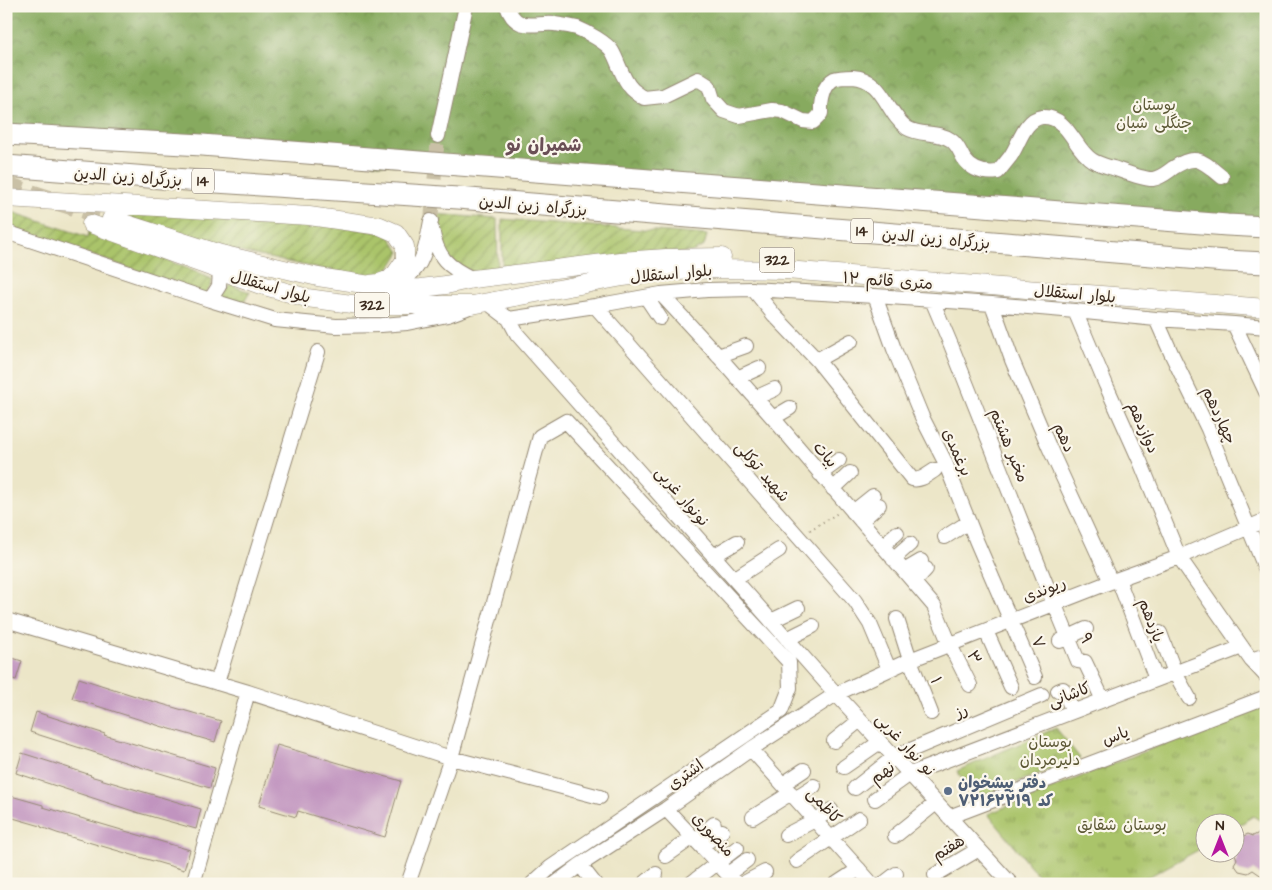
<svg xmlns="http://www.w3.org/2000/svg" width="1272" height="890" font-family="'Architects Daughter','Playpen Sans Arabic',sans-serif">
<defs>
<pattern id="grass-dots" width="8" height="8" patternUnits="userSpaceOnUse" patternTransform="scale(1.25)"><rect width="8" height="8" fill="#aac46a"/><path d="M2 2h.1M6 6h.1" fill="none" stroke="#8c9f57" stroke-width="1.8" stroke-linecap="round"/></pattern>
<pattern id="forest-crowns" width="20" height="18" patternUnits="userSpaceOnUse" patternTransform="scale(1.25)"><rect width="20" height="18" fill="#87aa5e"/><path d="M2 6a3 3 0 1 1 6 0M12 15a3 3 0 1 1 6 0" fill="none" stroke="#708b4d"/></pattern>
<pattern id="park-tufts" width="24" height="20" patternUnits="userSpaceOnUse" patternTransform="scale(1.25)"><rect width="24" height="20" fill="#aac46a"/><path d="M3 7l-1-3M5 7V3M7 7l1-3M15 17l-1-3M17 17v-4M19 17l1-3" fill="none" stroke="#8c9f57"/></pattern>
<pattern id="garden-furrows" width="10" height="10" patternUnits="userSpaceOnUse" patternTransform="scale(1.25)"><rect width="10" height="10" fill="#aac46a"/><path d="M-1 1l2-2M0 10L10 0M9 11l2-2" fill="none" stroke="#8c9f57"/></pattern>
</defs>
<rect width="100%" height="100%" fill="#fbf7ec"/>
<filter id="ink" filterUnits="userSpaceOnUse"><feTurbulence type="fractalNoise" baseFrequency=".02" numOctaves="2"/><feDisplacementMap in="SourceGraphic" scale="10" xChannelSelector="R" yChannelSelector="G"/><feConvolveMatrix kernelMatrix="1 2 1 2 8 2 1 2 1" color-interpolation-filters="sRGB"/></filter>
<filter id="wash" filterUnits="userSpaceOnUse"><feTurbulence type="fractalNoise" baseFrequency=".0096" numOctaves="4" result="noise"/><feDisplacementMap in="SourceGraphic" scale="20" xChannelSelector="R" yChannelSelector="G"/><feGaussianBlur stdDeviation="1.12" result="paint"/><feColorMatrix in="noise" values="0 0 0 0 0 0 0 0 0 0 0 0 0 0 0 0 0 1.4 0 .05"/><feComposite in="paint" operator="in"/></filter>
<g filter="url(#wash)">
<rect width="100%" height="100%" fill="#ece6c8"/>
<path fill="url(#grass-dots)" stroke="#727744" d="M230,285L250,292L242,305L220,298Z"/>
<path fill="url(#forest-crowns)" stroke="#616a3e" d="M6,6H1266V228L6,137Z"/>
<path fill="url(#park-tufts)" stroke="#727744" d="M1266,703V824L1253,816L1235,828L1234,822H1204V847L1135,884H1045L988,814Z
M1056,728L1080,758L976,798L957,771Z"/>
<path fill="url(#garden-furrows)" stroke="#727744" d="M97,208L316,222L388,234L400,252L384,277L336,272L245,253Z
M6,210L88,237L90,227L212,279L211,286L205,294L6,226Z
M436,214L497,219L498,270L475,272L467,270L447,257L435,221Z
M502,219L707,235L704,246L692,252L502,269Z"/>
<g id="blocks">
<path fill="#c194bf" d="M6,656L22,661L16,680L6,677Z
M79,678L148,700L221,721L215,742L160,726L72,698Z
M36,712L105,734L104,735L215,768L210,788L153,771L30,732Z
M277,745L401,781L385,837L298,811L296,817L259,806Z
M22,753L91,775L90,776L201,809L196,829L139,813L16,773Z
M11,796L43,805V807L190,850L184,870L57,833L41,827V826L6,816V812Z
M1259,833L1263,839L1266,840V879L1253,870L1248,873L1239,871L1234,864L1237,859L1234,852L1235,840L1248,834L1253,836Z"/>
</g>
</g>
<g filter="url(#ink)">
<use href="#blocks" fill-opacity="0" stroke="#948873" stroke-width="1"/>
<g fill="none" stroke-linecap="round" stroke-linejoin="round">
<path stroke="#c9c0a6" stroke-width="14" stroke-dasharray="14 7" stroke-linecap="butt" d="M431,221L438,136"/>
<path stroke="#c9c0a6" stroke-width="18" stroke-dasharray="18 9" stroke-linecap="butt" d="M6,185L99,215"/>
<g stroke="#948873" stroke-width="16">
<path id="minor" d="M507,6C516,33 534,22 555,24C562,25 570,26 577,28C587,32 607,43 612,51C619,63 622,79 632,89C635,92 640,95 644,98L663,96L698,79L709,86L713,99L724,111L739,116L772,110L782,111L803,121L813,122C815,120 819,117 821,113C821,111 821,108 821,106C822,96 825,84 834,79C839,77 847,77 853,77C884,79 886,113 907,128C920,136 938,131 951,140C958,145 960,152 964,159C972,170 984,174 998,172C1002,167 1006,162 1010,157C1019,145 1024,119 1042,117C1068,115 1074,149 1092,160C1098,164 1106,166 1113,168C1122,171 1145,180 1153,179C1162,177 1166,173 1173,168C1197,152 1203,162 1222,177
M438,136L466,6
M432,229C437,258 448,267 473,279
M6,232L210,300L275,320L336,326L381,325L407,323L448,315L467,308
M392,289C424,268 424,257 431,221
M753,289L774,315L817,360L912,479C921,481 927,475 935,470
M661,294L722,360L773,418L934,606L950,645L970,685
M875,296L894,349L922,417L945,462L976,540L1035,677
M646,297L660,318
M210,300L219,286L220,271
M932,300L951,345L1054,604
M488,303L509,319L517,334L836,694L1011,884
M992,304L1012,360L1049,447L1111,582
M595,306L855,601L870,624L889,669
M1075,311L1106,385L1140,461L1179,557L1251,660L1266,676
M509,319L595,306L661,294L707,290L753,289L875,296L992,304L1075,311L1156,319L1234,324L1266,327
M1156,319L1172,355L1208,429L1266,570
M1234,324L1266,392
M718,356L746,346
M817,360L851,341
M737,378L759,368
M755,398L775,389
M773,418L790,408
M820,474L839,460
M833,489L850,473
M853,512L873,496
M861,521L879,505
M945,537L969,522
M882,546L897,533
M713,556L737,542
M893,559L910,544
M904,571L921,561
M734,579L779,550
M1118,579L1154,674
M914,582L926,569
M1057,610L1078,661L1085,662L1103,700
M897,619L910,660L931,713
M6,620L248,692L451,758L600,797
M771,621L798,608
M986,631L1011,687
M1160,633L1175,673L1189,698
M787,639L813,626
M1060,641L1086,629
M1251,660L1266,655
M217,683L318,352
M1058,691L1063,689L1073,711
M834,741L860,720
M751,749L872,884
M844,767L880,742
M783,784L804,770
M855,788L894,757L1042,695
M795,798L814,786
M875,799L910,774L1242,647
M666,809L737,884
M753,817L791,793
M949,817L1266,697
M786,835L815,820L831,810
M895,836L936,803
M696,840L714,824
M702,846L722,831
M666,856L693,837
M797,861L859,819
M580,865L595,884
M728,874L747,860
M935,875L979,849
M193,884L248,692
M408,884L451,758L540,436L566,421L789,662L790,688L781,711L551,867L532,884
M555,884L580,865L666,809L751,749L836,694L910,660L1118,579L1179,557L1266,520
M644,884L656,874
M690,884L737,848
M742,884L765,872
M836,884L859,869
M883,884L896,874"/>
</g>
<g stroke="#948873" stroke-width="19">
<path id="major" d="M6,198L309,216L380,226L396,233L405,246V260L396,273L390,279L379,283L370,284
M111,219L221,254L318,277L396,289L421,288L446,285L473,279L620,261L666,258L722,257
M91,224L258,284L307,298L359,305H472L623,277L661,272L715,269L786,270L1266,308"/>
</g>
<g stroke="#948873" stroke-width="23">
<path id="highway" d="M6,134L202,145L1227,225L1266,227
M6,166L200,181L458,198L1225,261L1266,263"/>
</g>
<path stroke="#948873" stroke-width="2" stroke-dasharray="1 4" stroke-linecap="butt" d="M810,530L838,513"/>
<use href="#minor" stroke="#fff" stroke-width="14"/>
<use href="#major" stroke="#fff" stroke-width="18"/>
<use href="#highway" stroke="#fff" stroke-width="21"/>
</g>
</g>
<circle fill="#5c6f8a" stroke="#fbf7ec" stroke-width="2" cx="948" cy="791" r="5"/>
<g text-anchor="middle" stroke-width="4.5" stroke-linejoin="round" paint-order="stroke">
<g fill="#fbf7ec" stroke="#75685c" stroke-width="1">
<rect x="192" y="168.5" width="22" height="25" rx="4"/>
<rect x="851" y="218.5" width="22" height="25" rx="4"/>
<rect x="759.5" y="247.5" width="35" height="25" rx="4"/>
<rect x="354.5" y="292.5" width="35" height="25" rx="4"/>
</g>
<g font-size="15" font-weight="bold" fill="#3b2a1e">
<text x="203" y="186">14</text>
<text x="862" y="236">14</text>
<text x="777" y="265">322</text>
<text x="372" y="310">322</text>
</g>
<g font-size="16" fill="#5c5835" stroke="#fbf7ec">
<text x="1154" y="110">بوستان<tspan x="1154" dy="18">جنگلی شیان</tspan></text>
<text x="1050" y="747">بوستان<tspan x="1050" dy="18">دلیرمردان</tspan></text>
<text x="1122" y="830">بوستان شقایق</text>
</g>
<g font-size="16" fill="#3b2a1e" stroke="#fbf7ec">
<text transform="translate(128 176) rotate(4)" y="6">بزرگراه زین الدین</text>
<text transform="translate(533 205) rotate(5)" y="6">بزرگراه زین الدین</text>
<text transform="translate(936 238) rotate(5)" y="6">بزرگراه زین الدین</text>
<text transform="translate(671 273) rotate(-5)" y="6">بلوار استقلال</text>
<text transform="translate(888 280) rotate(4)" y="6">۱۲ متری قائم</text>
<text transform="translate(271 286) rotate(16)" y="6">بلوار استقلال</text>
<text transform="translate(1075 293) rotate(5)" y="6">بلوار استقلال</text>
<text transform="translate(1220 415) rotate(66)" y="6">چهاردهم</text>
<text transform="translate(1144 427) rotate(66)" y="6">دوازدهم</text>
<text transform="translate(1065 437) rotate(66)" y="6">دهم</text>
<text transform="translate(1010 445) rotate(68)" y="6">مخبر هشتم</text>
<text transform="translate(958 452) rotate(66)" y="6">برغمدی</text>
<text transform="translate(826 454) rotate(50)" y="6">بیات</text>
<text transform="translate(763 471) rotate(49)" y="6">شهید توکلی</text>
<text transform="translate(683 496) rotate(49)" y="6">نونوار غربی</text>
<text transform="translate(1044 589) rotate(-21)" y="6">ریوندی</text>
<text transform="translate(1152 620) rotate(69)" y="6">یازدهم</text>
<text transform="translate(1087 638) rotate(67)" y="6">۹</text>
<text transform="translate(1039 642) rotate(66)" y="6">۷</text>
<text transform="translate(975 657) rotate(64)" y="6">۳</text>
<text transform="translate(937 680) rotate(69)" y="6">۱</text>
<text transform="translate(1069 694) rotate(-21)" y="6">کاشانی</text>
<text transform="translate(961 710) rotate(-23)" y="6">رز</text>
<text transform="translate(1115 735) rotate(-21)" y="6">یاس</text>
<text transform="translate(906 744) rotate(47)" y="6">نو نوار غربی</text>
<text transform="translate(882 772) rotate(-36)" y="6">نهم</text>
<text transform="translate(685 774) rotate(-36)" y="6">اشتری</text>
<text transform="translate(825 805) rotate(48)" y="6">کاظمی</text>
<text transform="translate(714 834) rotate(47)" y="6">منصوری</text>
<text transform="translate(948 847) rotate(-31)" y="6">هفتم</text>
</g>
<g font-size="16" font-weight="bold" fill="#4e5e75" stroke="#fbf7ec" text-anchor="start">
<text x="958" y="788">دفتر پیشخوان<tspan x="958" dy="18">کد ۷۲۱۶۲۲۱۹</tspan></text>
</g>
<g font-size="18" font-weight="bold" fill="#6a4f56" stroke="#fbf7ec">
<text x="544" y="151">شمیران نو</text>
</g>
</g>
<rect width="1272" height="890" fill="none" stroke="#fbf7ec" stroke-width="25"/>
<g transform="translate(1220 838)"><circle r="24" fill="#fbf7ec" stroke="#aea59a"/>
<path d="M0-4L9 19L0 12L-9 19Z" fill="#b5179e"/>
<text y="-8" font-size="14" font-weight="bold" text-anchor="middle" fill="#3b2a1e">N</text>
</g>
</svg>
